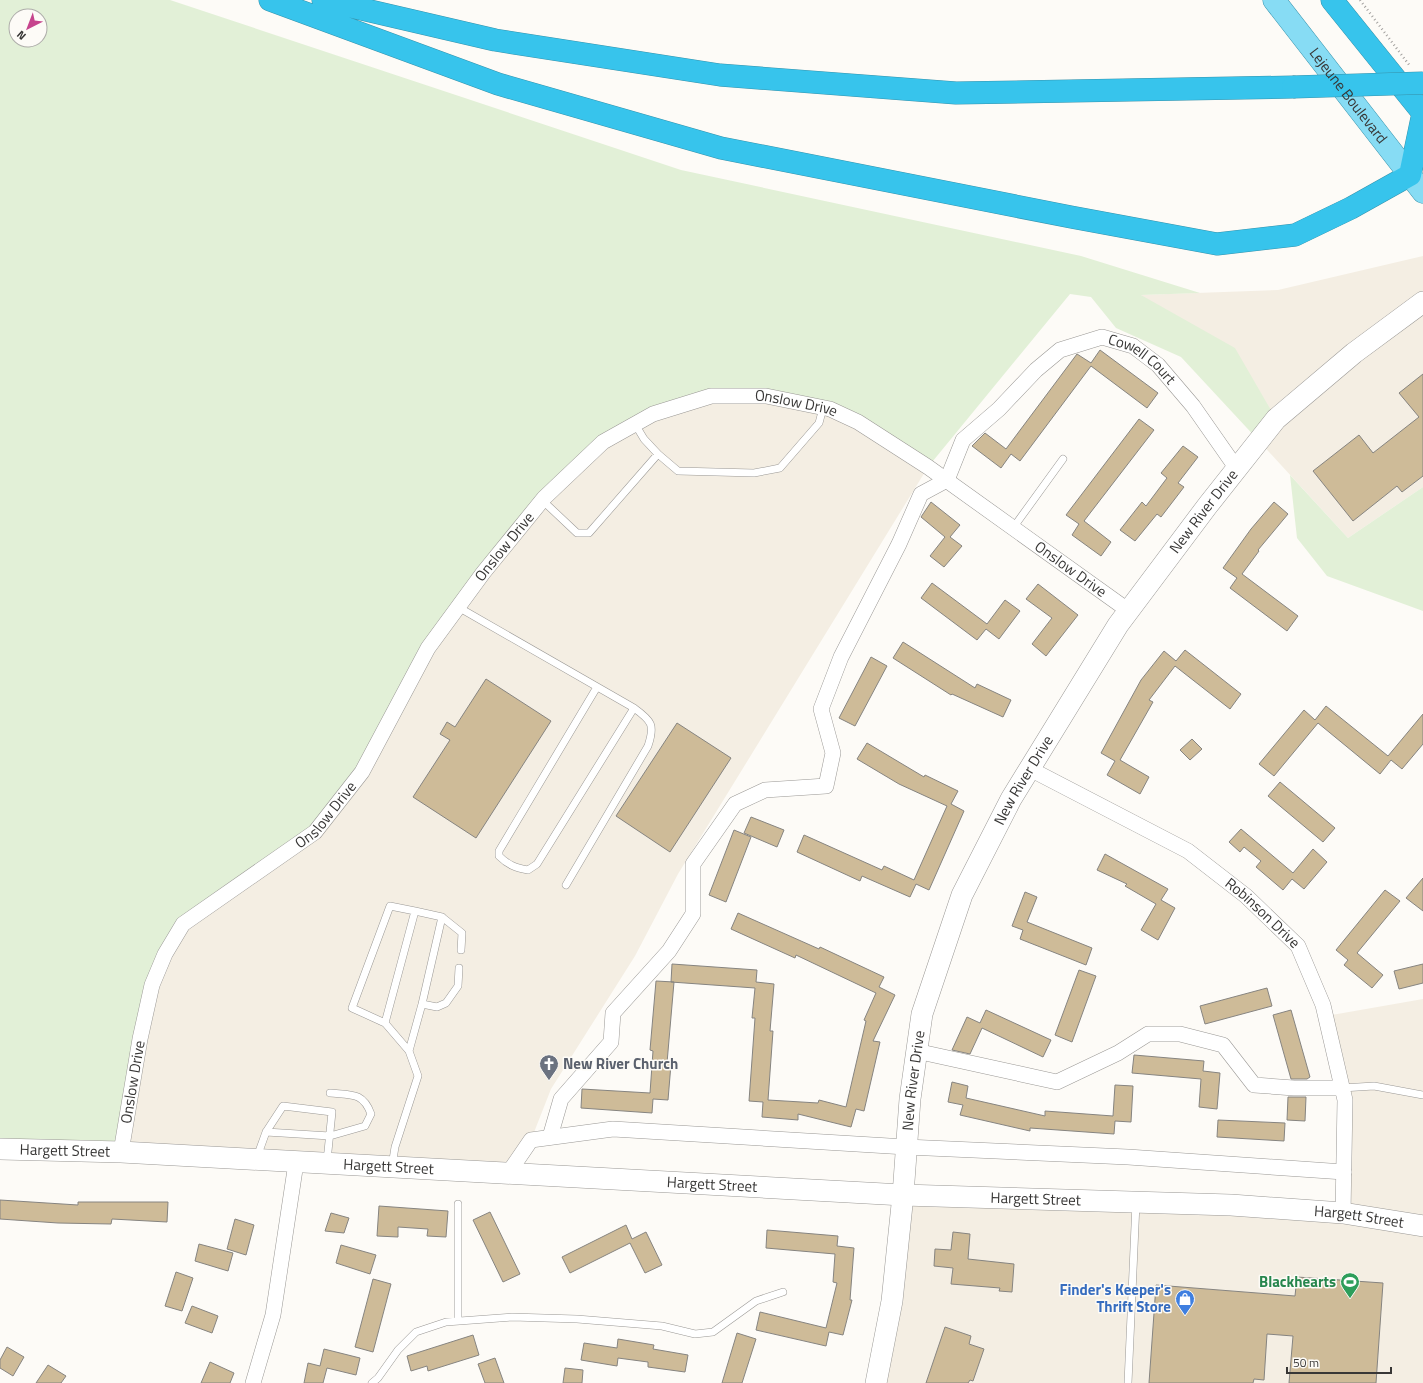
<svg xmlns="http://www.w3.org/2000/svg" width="1423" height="1383" font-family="'Titillium Web',sans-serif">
<rect width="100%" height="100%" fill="#fdfbf7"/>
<path fill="#f4eee3" d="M1423,256V487L1348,538L1259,441L1141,295L1278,290Z
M711,396L808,404L928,467L678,874L635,956L551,1089L531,1140L507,1175L121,1152L165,954L428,648L483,573L603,442Z
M1423,999V1383H876L903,1195L1343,1213L1345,1100L1326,1016Z"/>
<path fill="#e2f0d7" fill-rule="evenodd" d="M0,0H170L681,170L1081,256L1200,293L1141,295L1235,348L1276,419L1259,441L1181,357L1116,328L1091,297L1070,294L928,467L830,409L711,396L603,442L544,498L428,648L362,772L315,832L183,924L165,954L121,1152L0,1149ZM16,16H40V40H16Z
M1290,475L1348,538L1423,487V611L1327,576L1297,538Z"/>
<path fill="#cebb98" stroke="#868480" d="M1100,350L1158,393L1147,408L1091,366L1020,461L1011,454L1001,468L972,446L985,433L1006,449L1077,354L1091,363Z
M1423,374V476L1402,492L1397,486L1353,521L1313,471L1359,435L1373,453L1419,417L1399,393Z
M1139,419L1154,430L1084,521L1111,542L1101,556L1072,535L1079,524L1066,515Z
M1183,446L1198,457L1178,483L1184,487L1161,517L1157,514L1135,541L1120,530L1142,502L1146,506L1167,478L1161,473Z
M931,502L960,525L950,537L962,546L944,567L930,556L945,537L921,517Z
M1274,502L1288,514L1258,550L1259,551L1242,574L1298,616L1287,631L1230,588L1237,578L1223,568L1251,529Z
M932,583L987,624L1005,600L1020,611L999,639L986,629L977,640L921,598Z
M1038,584L1078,615L1046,656L1032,644L1052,618L1026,599Z
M903,642L975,688L977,684L1011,700L1003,717L952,694L951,695L893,658Z
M1185,650L1241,694L1230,709L1175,666L1149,700L1153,702L1120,760L1149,777L1140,794L1107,775L1115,761L1101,753L1141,680L1164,651L1176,661Z
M871,657L887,666L855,726L839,718Z
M486,679L551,721L476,838L413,797L450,740L440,734L447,722L455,727Z
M1326,706L1388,756L1423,714V744L1402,769L1391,760L1380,774L1318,723L1274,776L1259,764L1304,710L1315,720Z
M677,723L731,758L670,852L616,816Z
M1192,739L1202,749L1190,760L1180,750Z
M867,743L924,777L925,775L958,791L951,804L964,811L929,890L916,884L910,897L862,876L860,881L797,852L804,835L882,870L884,866L914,880L947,806L899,784L857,759Z
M1280,782L1335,828L1323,842L1268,796Z
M751,817L784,830L777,847L744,833Z
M1241,829L1293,873L1313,849L1327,862L1304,889L1292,879L1283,890L1256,867L1261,861L1244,847L1240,852L1229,842Z
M734,830L751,837L726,902L709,895Z
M1105,854L1168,889L1161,900L1175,908L1158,940L1141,930L1156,904L1125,886L1127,884L1097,870Z
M1423,878V911L1406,898Z
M1385,890L1400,901L1357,953L1383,975L1372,988L1344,965L1348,960L1336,950Z
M1025,892L1037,897L1027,922L1092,948L1086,965L1020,939L1023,930L1012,926Z
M738,913L819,949L820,947L884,977L879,987L895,995L873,1041L880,1042L864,1111L856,1109L851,1127L798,1114V1120L762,1117L763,1102L749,1101L755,1018H752L755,988L671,982L672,964L757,970L756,982L774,984L770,1031H773L768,1100L818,1103L819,1100L846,1107L866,1021L864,1020L876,993L796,955L795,958L731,929Z
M1423,964V983L1399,989L1394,971Z
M1079,970L1096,976L1072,1042L1055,1035Z
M656,981L674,982L667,1063L671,1064L668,1100L653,1099L652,1113L581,1108L582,1089L650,1093L653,1051L650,1050Z
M1267,988L1272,1006L1205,1024L1200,1006Z
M986,1010L1051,1040L1043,1057L982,1028L970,1054L952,1050L967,1017L980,1023Z
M1291,1010L1310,1077L1307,1079H1291L1273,1015Z
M1134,1055L1204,1061L1203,1071L1220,1073L1217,1109L1199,1107L1201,1079L1132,1073Z
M952,1082L968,1086L966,1098L1045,1116V1111L1113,1116L1115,1085L1133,1086L1131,1122L1115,1121L1114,1134L1030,1128V1131L960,1115L963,1105L948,1102Z
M1288,1097H1306L1305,1121L1287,1120Z
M1218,1120L1285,1123L1284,1141L1217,1137Z
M0,1200L78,1205V1202H168L167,1222L112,1219L111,1224L58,1223L0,1219Z
M379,1206L448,1211L446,1237L427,1236L428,1229L398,1227V1237L377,1236Z
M490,1212L520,1274L503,1282L473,1220Z
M331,1213L349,1218L344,1233L325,1231Z
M235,1219L254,1225L246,1255L227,1249Z
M626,1225L632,1239L646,1232L662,1265L645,1273L630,1243L570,1273L562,1257Z
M767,1230L838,1236L837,1246L854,1248L850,1300H852L843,1335L829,1332L826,1346L756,1330L760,1312L826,1328L837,1283L833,1282L835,1254L766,1248Z
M953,1232L970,1234L968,1259L1014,1264L1012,1292L999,1291L1000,1288L951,1284L953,1268L934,1266L935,1249L951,1250Z
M199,1244L233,1253L228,1271L195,1261Z
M341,1245L376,1255L370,1274L336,1263Z
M176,1272L193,1278L182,1311L165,1306Z
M1297,1277L1383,1283L1376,1383H1289L1293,1336L1267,1334L1264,1380L1254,1379L1253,1383H1149L1156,1285L1295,1296Z
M373,1279L391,1284L373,1352L355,1347Z
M192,1306L218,1316L212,1333L185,1323Z
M945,1327L971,1336L969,1344L984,1349L973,1381L970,1380L968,1383H926Z
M737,1333L756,1339L742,1383H722Z
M473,1335L479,1355L428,1371L427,1366L411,1371L407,1356Z
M618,1339L654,1345L653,1349L688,1355L685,1372L648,1367V1362L618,1358L617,1366L581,1360L584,1343L617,1348Z
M7,1347L24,1357L13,1376L0,1368V1360Z
M324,1349L360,1358L356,1375L327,1368L323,1383H304L308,1363L320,1366Z
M495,1358L504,1383H485L478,1364Z
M210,1362L234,1373L230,1383H201Z
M48,1365L66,1376L61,1383H36Z
M565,1368L583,1370L582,1383H563Z"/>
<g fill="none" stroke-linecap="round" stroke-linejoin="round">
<g stroke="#9a9895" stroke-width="8">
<path id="lane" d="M658,454L678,471L754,473L780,468L819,423L823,408
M542,500L577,533H589L658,454L644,439L635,424
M1013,528L1063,459
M458,607L634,708C652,721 655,725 648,746L566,885
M597,687L499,851V856C508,865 516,868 528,870L537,864L634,708
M422,1004L442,917L462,933L461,950
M385,1023L352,1008L390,906L415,911
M409,1051L385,1023L415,911L442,917
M1342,1088L1374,1086L1423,1095
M266,1132L330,1136L365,1126L371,1114C363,1092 351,1095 330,1093
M257,1157L266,1132L283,1106L332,1112L327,1161
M392,1166L395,1147L418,1076L409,1051L422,1004L437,1007L446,1003L458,986L459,968
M458,1321V1204
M372,1383L378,1378L398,1350L416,1332L446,1322L512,1317L577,1319L662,1326L695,1334L713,1332L756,1301L783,1292
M1128,1383L1136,1203"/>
</g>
<g stroke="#9a9895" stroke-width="16">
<g id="street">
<path id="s1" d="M1030,769L1188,851L1246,896L1298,946L1323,1005L1345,1100L1343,1213"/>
<path d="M916,1051L1057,1082L1118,1053L1148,1034H1180L1223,1045L1254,1085L1294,1088H1342"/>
<path id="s2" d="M550,1137L561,1099L611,1042L613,1013L669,951L693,914V864L735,804L765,790L826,786L833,753L821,709L841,657L899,544L921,494L947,480L963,440L999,409L1036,370L1060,350L1102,337L1133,346L1158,365L1193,406L1237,469"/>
<path id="s3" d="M121,1152L140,1039L152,985L165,954L183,924L315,832L362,772L428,648L483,573L544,498L603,442L653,414L711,396H766L830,409L858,422L928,467L1129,611"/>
<path d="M507,1175L531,1140L613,1129L906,1147L1128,1157L1344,1172"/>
<path d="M253,1383L273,1315L296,1163"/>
</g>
</g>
<g stroke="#9a9895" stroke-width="22">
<g id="secondary">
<path id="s4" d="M0,1149L121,1152L903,1195L1231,1205L1343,1213L1423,1226"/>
<path id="s5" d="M876,1383L892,1301L903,1195L910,1099L922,1014L962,895L1011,799L1118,625L1208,505L1276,419L1354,353L1423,302"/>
</g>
</g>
<g stroke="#3793ac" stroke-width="23">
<g id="primary">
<path id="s6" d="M1274,0L1423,192"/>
</g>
</g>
<g stroke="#3793ac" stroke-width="23">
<path id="highway" d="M270,0L498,84L721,148L1071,217L1217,244L1295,235L1351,208L1410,175L1423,113L1332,0
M323,0L495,40L720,75L956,93L1293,87"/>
</g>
<path stroke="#a19f9d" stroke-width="2.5" stroke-dasharray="1 3" stroke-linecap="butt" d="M1360,0L1410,66"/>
<use href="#lane" stroke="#fff" stroke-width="7"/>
<use href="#street" stroke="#fff" stroke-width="15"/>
<use href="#secondary" stroke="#fff" stroke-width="21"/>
<use href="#primary" stroke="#87dcf4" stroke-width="22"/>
<use href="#highway" stroke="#37c4ec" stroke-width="22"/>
<g stroke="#3793ac" stroke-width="23" stroke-linecap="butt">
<path id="highway-bridge" d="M1293,87L1423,83"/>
</g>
<use href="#highway-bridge" stroke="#37c4ec" stroke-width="22"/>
</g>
<defs>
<g id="church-pin" transform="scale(1)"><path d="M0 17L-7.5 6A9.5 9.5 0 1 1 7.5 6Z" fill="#6b7280" stroke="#fdfbf7"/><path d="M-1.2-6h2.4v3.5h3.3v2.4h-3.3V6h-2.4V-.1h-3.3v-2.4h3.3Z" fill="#fff"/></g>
<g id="stadium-pin" transform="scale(1)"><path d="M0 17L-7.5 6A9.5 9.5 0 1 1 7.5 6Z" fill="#2e9e5b" stroke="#fdfbf7"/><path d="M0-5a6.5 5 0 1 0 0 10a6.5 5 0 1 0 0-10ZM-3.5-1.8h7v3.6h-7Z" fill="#fff"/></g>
<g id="shop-pin" transform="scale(1)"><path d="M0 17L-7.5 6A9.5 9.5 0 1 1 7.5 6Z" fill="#3f7fe0" stroke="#fdfbf7"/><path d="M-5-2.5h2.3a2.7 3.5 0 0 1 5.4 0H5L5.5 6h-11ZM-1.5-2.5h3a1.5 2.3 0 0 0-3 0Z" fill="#fff"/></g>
</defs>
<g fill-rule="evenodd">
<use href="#church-pin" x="549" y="1064"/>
<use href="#stadium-pin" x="1350" y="1282"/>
<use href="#shop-pin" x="1185" y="1299"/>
</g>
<g text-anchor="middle" stroke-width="3" stroke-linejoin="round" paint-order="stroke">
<g font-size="15" fill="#383736" stroke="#fdfbf7">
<text dy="5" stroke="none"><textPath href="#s6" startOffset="121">Lejeune Boulevard</textPath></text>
<text dy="5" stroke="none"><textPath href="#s2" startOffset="1102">Cowell Court</textPath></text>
<text dy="5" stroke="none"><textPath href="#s3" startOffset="1091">Onslow Drive</textPath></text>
<text dy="5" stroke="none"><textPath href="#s5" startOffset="952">New River Drive</textPath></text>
<text dy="5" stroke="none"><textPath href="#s3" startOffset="743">Onslow Drive</textPath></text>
<text dy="5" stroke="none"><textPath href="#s3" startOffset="1415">Onslow Drive</textPath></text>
<text dy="5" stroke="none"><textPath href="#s5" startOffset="628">New River Drive</textPath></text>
<text dy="5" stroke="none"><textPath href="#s3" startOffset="419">Onslow Drive</textPath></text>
<text dy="5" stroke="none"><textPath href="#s1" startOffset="275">Robinson Drive</textPath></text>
<text dy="5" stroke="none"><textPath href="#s5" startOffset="305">New River Drive</textPath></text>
<text dy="5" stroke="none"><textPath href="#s3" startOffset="71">Onslow Drive</textPath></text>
<text dy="5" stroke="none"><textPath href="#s4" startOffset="65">Hargett Street</textPath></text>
<text dy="5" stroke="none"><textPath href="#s4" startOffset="389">Hargett Street</textPath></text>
<text dy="5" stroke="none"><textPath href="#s4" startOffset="713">Hargett Street</textPath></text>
<text dy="5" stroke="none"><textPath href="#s4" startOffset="1037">Hargett Street</textPath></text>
<text dy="5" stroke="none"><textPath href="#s4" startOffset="1361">Hargett Street</textPath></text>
</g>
<g font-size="15" font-weight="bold" fill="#5b616d" stroke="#fdfbf7" text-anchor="start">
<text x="563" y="1069">New River Church</text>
</g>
<g font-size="15" font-weight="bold" fill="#27864d" stroke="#fdfbf7" text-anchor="end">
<text x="1336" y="1287">Blackhearts</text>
</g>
<g font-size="15" font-weight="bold" fill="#366cbe" stroke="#fdfbf7" text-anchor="end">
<text x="1171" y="1295">Finder's Keeper's<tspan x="1171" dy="17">Thrift Store</tspan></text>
</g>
</g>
<g transform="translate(28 28) rotate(222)"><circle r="19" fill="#fdfbf7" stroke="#aeadaa"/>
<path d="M0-3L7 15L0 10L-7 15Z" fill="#c6448d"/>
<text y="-6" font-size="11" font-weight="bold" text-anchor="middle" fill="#383736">N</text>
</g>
<path d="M1287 1367v6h104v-6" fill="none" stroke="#383736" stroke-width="2"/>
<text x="1293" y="1367" font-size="12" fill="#383736" stroke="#fdfbf7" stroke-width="3" paint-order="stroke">50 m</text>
</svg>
